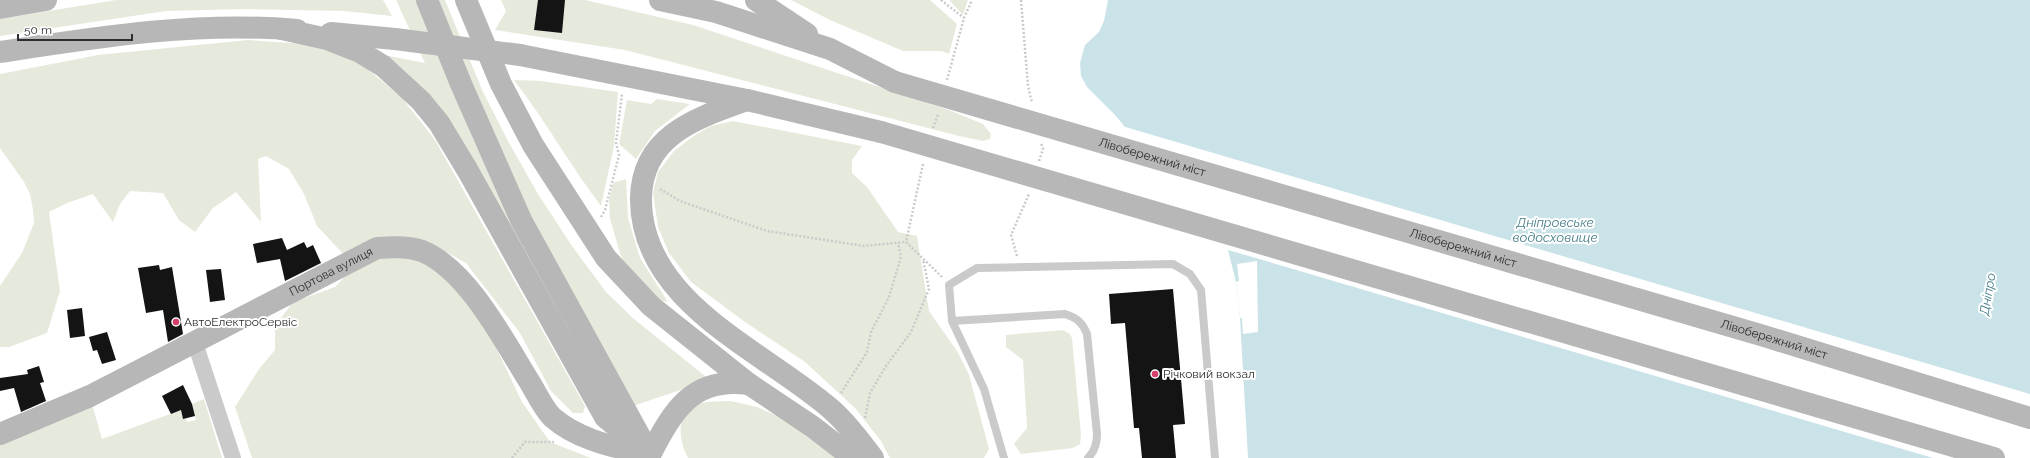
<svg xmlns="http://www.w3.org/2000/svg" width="2030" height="458" font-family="Raleway,sans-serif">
<rect width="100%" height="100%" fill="#fff"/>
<path fill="#e6eadc" d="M116,0H383L392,16L344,11L244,9L166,11L0,36V19Z
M396,0H418L472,137L498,191L611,407L460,137L433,98L384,55L425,63Z
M432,0H445L483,92L508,141L538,194L572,246L606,292L634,319L710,380L633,406L541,239Z
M501,0H585L693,25L949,110L983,124L991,134L990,139L983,141L959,136L625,50L495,30L506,11Z
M791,0H930L957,24L949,54L942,51H903L830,20Z
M949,0H968L963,15Z
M248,40L320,45L365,67L402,98L435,140L585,406L583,413H573L551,391L520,333L466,263L432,244L346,257L317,226L304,194L289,169L266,156L258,159L261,222L236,192L213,208L195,232L179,220L163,193L130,191L120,204L113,222L93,194L67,203L49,212L60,291L47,333L9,347H0V286L22,253L34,223L33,210L30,194L24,182L0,148V74L98,55Z
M514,80L541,81L618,92L614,146L601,206C570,165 545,120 514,80Z
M657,99L690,104L655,131L636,159L619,144L627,100L651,104Z
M733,121L862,146L852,160V173L867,187L898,232L917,236L929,311L957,351L969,375L989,449L984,458H890L881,441L855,408L805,362L745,322L691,282L669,253L658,227L653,193L658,172L674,151L695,135L711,126Z
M626,179L628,218L640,258L668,302L658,300L628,273L620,253L610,219L609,200L613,183Z
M383,255L423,261L452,278L480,314L522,402L550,442L591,458H252L235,407L259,369L275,350V326L293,302L335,287L354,267Z
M1063,330L1070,334L1072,338L1081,435L1080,444L1073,448L1021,454L1014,444L1027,428L1023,360L1006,347V335Z
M204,399L222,458H0V441L92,404L102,439L181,410L183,419L186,418L187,422L196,420L192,404Z
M731,401L757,407L782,418L837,458H688C676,435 676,406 708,402C716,401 724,401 731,401Z"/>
<path fill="#cae3e8" d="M1108,0H2030V458H1248L1240,318L1236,282L1228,250L1213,224L1144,151L1116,116L1087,87L1081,76L1080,63L1085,45L1099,32L1104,21Z"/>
<path fill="#fff" d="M1122,126L2030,394V458H1933L1225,249L1211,226L1143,153Z
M1257,261L1258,332L1243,334L1242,318H1240L1236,282L1239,281L1237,264Z"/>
<path fill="#141414" d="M538,0H565L562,33L534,30Z
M282,238L287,250L304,242L307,248L313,245L321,263L285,281L280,259L257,263L253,244Z
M159,265L160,270L172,267L183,334L168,342L163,310L146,313L138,268Z
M221,269L225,300L210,302L206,270Z
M1173,289L1185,424L1173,425L1176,458H1142L1139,428H1134L1125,323L1111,324L1109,294Z
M82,308L85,336L70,338L67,310Z
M107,332L116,360L102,364L97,350L93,351L89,337Z
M39,366L44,382L40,383L46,401L21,412L14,388L0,391V378L28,374L27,370Z
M183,385L192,404L195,416L183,419L181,410L171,414L162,396Z"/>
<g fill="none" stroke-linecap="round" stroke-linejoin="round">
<path stroke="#cacaca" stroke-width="2.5" stroke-dasharray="2 2" stroke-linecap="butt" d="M941,0L964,18
M1021,0L1028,86L1032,103
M947,80L964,18L972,0
M933,128L938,114
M1039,161L1043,149L1041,143
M923,164L906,242L942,277
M660,189L680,201L767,231L864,246L905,242
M601,217L605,210L619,155L616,143L622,94
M1017,256L1011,235L1029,194
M841,393L867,352L871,332L889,297L901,257L898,243
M865,418L870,393L886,366L911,332L929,289L923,259
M512,458L525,442H554"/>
<path stroke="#cacaca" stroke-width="8" d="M952,321L949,285L977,268L1173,264L1190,274L1201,290L1215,458
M1004,458L984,389L952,321L1065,314C1077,318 1082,322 1087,334L1097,434C1097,444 1095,451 1088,458"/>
<path stroke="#cacaca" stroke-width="16" d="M195,343L233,458"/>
<g stroke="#b7b7b7" stroke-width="22">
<path d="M427,0L461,84L521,220L643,442"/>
<path d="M466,0L501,84L533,145L606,258L651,306L749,384L813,427L853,458"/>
<path d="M660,0L716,12L830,49L895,82"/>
<path d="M756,0L807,34"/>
<path d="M0,8L46,0"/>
<path d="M282,29L327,39L360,52L383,66L421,101L439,123L468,171L605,417L647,452"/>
<path d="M331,33L395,39"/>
<path d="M0,52C98,37 198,21 297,30"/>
<path d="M520,55L747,100L881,132"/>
<path d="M747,100C697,118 642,135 641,198C640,303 765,351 832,410C848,424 860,441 873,458"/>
<path id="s1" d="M0,434L90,396L377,248C392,247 407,246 422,251C467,269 504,341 529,381C536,392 543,408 552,417C579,441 616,447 650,455"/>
<path d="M650,455C673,411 692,376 749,384"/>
</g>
<g stroke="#b7b7b7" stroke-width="22">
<path d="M395,39L520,55"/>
<path id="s2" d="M895,82L1764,336L2030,418"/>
<path d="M881,132L1994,458"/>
</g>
</g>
<g fill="#d53f6a" stroke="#fff" stroke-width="1.5">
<circle cx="176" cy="322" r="4"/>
<circle cx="1155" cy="374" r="4"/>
</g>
<g text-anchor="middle" stroke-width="4" stroke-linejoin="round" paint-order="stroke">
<g font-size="12" fill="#2d2d2d" stroke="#fff">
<text dy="4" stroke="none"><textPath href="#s2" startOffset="268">Лівобережний міст</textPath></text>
<text dy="4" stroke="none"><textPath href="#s2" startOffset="592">Лівобережний міст</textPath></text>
<text dy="4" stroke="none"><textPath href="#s1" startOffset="369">Портова вулиця</textPath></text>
<text dy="4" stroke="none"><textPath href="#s2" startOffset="916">Лівобережний міст</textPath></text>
</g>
<g font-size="12" fill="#2d2d2d" stroke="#fff" text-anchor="start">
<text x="184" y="326">АвтоЕлектроСервіс</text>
<text x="1163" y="378">Річковий вокзал</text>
</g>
<g font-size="13" font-style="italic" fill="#437c88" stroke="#fff">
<text x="1555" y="227">Дніпровське<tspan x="1555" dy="15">водосховище</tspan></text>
<text transform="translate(1987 294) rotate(-80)" y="5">Дніпро</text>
</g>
</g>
<path d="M18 34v6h114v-6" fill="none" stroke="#2d2d2d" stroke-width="2"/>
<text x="24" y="34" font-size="12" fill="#2d2d2d" stroke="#ffffff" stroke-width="3" paint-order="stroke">50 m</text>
</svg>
